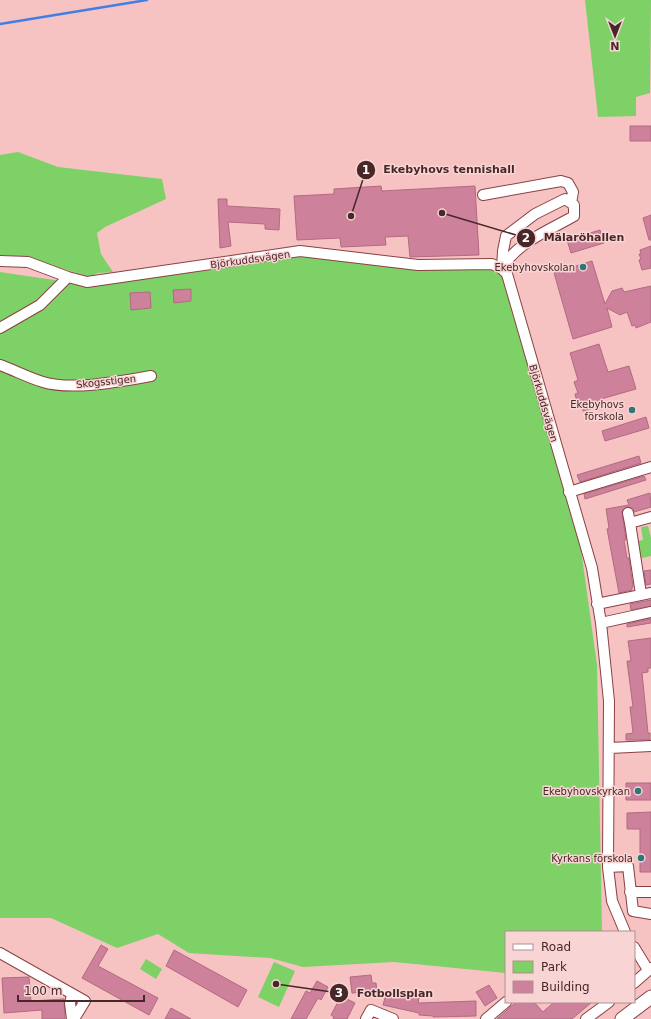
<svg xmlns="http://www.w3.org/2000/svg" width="651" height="1019" font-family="'DejaVu Sans',sans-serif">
<rect width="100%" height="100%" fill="#f6c3c2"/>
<path fill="#7ed166" d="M585,0H651L650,93L636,97V116L598,117Z
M18,152L58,167L162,179L166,199L105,227L97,233L101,254L113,272L98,273L90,277L25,257L0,255V155Z
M302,256L488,267L499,272L507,284L579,535L597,665L602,932H506V973L394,962L303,967L270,958L189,953L158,934L117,948L51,918H0V272L88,285L220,269Z
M648,526L651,538V556L637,559L634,542L643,540L641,527Z
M146,959L162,969L156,979L140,969Z
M274,962L295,971L279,1007L258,997Z"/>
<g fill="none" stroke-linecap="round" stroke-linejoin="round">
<path stroke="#407fe3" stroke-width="2.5" d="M0,24L147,0"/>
</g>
<path fill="#cd819a" stroke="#b36a82" d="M630,126H651V141H630Z
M381,186L382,191L475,186L479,255L410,257L408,236L385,237L386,245L341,247L340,238L297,240L294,196L334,194V189Z
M218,199H227V206L280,209L279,230L265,229V224L228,222L231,246L220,248Z
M651,215V240H649L643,218Z
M600,230L604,243L571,253L567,240Z
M651,246V268L642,270L639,260L641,259L639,254H641L640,250Z
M592,261L605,304L612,291L622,288L624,292L651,286V322L636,328L635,325L632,326L627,312L620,315L607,308L612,327L573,339L554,273Z
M191,289V301L174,303L173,290Z
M150,292L151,308L131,310L130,293Z
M599,344L608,372L629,366L636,389L601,399L603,403L591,406V409L583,411L580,401L577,402L575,394L578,393L574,382L578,380L570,353Z
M646,417L649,428L605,441L602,431Z
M639,456L641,463L580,482L577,475Z
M644,476L646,480L585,499L584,494Z
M650,493L651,507L634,512L633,508L627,507L622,511L626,540H624L627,558H629L633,587H632V590L619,593L607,529L609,528L606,509L629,505L627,500Z
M651,570V584L646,585L644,571Z
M651,600V606L631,610L630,604Z
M651,619V623L627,627V624Z
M651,638V668H648V672L642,673L648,733H650V740H626V734L633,733L630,707H633L627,661H631L628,641Z
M626,783H651V800H626Z
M651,812V872H640V829H627V813Z
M101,945L108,949L98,966L158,998L149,1015L82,978Z
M174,950L247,990L238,1007L166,966Z
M371,975L372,983H376L377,991L352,993L350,977Z
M29,977L31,1001L64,999L65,1019H42V1010L4,1013L2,978Z
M317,981L328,987L321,1000L318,998L306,1019H291L306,991L310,993Z
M489,985L497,998L485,1006L476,992Z
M387,991L419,998L418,1003L476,1001V1016L433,1017V1016L419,1015V1013L383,1005Z
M341,996L355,1003L347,1019H333L334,1017L331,1015Z
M516,1002H534L543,1012L554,1002H592L572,1019H497Z
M171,1008L191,1019H165Z"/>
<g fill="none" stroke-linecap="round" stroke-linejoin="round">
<g stroke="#894144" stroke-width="12">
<path id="minor" d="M483,195L561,181L568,183L573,192L571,203
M565,199L574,205V216C550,230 515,243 502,269L503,251L506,236L535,214Z
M0,261L28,262L68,277L87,282L300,251L418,265L492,264L502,269L507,274L592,568L601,623L609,701L608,867L612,901L625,932
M0,328L40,305L68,277
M0,365C14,370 29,378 43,382C72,391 122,381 151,376
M569,492L651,467
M628,513L630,523
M641,594L630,523L651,517
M597,604L651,593
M601,623L651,612
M610,748L651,746
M608,867L628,866L633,911L651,914
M630,892H651
M634,947L648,970
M0,953L85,1001L74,1019
M634,983L651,968
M72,1019L70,1003L72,995
M366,1019L371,1010L393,1019
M486,1019L506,1002
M586,1019L609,1002"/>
</g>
<g stroke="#894144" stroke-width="15">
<path id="major" d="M622,1019L651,997"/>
</g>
<use href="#minor" stroke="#fff" stroke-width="10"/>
<use href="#major" stroke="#fff" stroke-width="13"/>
</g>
<g fill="#2d777a" stroke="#f8d5d4" stroke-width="1.5">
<circle cx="583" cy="267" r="4"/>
<circle cx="632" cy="410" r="4"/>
<circle cx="638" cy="791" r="4"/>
<circle cx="641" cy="858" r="4"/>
</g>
<g text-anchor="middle" stroke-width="3" stroke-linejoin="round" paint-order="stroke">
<g font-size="10" fill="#472727" stroke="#f8d5d4">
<text transform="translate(250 259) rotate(-8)" y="4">Björkuddsvägen</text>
<text transform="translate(106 381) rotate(-6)" y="4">Skogsstigen</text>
<text transform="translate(544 403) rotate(74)" y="4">Björkuddsvägen</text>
</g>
<g font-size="10" fill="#472727" stroke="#f8d5d4" text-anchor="end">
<text x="575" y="271">Ekebyhovskolan</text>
<text x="624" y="408">Ekebyhovs<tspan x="624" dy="12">förskola</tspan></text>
<text x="630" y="795">Ekebyhovskyrkan</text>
<text x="633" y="862">Kyrkans förskola</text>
</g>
</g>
<path fill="none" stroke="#472727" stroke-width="1.5" d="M351 216L366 170M442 213L526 238M276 984L339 993"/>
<g fill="#472727" stroke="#f8d5d4" stroke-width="1.5">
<circle cx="351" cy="216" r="4"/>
<circle cx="442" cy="213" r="4"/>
<circle cx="276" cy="984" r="4"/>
<circle cx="366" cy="170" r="10"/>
<circle cx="526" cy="238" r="10"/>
<circle cx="339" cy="993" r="10"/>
</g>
<g font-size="12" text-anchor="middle" font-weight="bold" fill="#fff">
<text x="366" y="174">1</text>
<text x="526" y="242">2</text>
<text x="339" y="997">3</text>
</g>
<g font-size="11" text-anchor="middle" font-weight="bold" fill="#472727" stroke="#f8d5d4" stroke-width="3" stroke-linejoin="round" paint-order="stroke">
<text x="449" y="173">Ekebyhovs tennishall</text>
<text x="584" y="241">Mälaröhallen</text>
<text x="395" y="997">Fotbollsplan</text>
</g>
<rect x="505" y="931" width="130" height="72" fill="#f8d5d4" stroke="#b18f8f"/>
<rect x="513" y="944" width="20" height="6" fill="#ffffff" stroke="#b18f8f"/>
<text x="541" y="951" font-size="12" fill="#472727">Road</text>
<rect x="513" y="961" width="20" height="12" fill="#7ed166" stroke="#b18f8f"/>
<text x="541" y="971" font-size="12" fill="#472727">Park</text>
<rect x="513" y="981" width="20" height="12" fill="#cd819a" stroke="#b18f8f"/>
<text x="541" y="991" font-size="12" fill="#472727">Building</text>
<g transform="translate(615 36) rotate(180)" stroke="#f8d5d4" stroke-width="3" paint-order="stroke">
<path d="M0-3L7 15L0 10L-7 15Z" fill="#472727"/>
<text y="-6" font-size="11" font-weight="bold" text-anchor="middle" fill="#472727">N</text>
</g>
<path d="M18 995v6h126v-6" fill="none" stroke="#472727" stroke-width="2"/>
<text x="24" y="995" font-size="12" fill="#472727" stroke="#f8d5d4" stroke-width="3" paint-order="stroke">100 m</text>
</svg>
